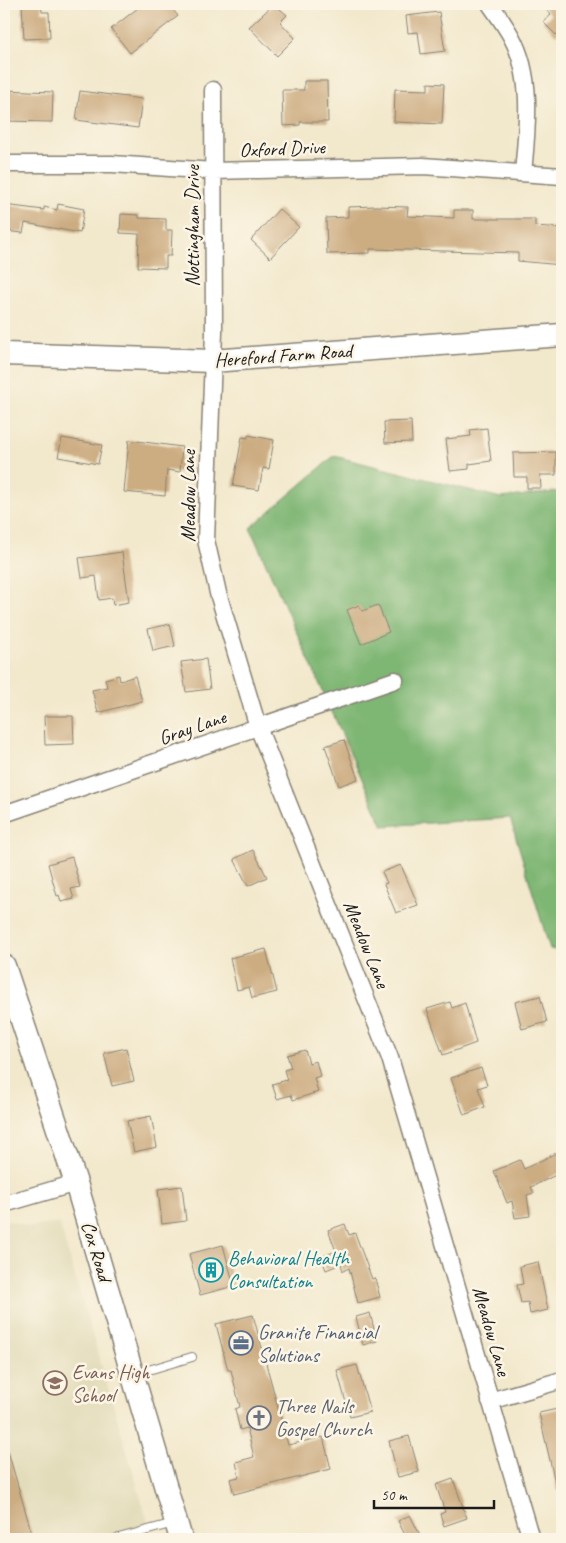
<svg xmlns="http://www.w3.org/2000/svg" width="566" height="1543" font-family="Caveat,sans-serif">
<rect width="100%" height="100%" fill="#fcf5e5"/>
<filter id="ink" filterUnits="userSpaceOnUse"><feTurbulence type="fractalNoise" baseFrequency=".02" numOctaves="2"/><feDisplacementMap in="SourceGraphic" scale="10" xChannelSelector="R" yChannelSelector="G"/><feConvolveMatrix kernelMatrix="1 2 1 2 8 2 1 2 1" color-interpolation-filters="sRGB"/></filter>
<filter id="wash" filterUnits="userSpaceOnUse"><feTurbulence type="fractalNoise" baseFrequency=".0096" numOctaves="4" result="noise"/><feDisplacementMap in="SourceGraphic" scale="20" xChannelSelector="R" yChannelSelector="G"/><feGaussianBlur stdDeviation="1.12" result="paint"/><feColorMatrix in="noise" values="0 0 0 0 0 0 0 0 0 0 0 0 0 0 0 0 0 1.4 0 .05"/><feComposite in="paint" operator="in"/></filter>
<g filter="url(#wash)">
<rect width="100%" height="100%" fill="#f2e8cc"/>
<path fill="#e2dcba" d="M4,1219L29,1227L59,1223L153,1539H4Z"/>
<path fill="#7eb673" stroke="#4d6948" d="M334,456L501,498L562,491V951L550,949L510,818L383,826L250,528Z"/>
<g id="blocks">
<path fill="#ccac81" d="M22,4H41L42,12H49L50,38L24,39Z
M143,4H168L178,16L130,53L111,29Z
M274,4L287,15L280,22L295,38L277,56L249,27Z
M541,4H562V29L556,35L543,22L551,15Z
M439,12L445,51L421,54L418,32L408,33L406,16Z
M304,81H327L328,122H300V125L283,126L282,90H304Z
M428,83L444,84L442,124L394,122L395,89L428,90Z
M4,90L53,92L52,122L4,121Z
M80,91L142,99L138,128L76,120Z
M58,204L84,209L80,233L25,223L23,233L4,231V205L44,210V207L57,210Z
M376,206L408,207L407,216L454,218V210H473V219H535V226L562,228V265L518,261V253L370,249V253L327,254L326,218L348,217V207Z
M279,209L299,227L270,258L251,240Z
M121,214L139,215V218L166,219V230H172L171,256H166V268L138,267L139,234L120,233Z
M411,421L412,442L385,443L384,422Z
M487,428L491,461L469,464V469L450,471L446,439L471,436L470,430Z
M248,435L274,440L269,469L263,468L259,490L233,486L242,437L248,438Z
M62,438L102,445L98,464L58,457Z
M129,440L182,447L180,472L167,470L165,496L124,492Z
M556,452V475H540L541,488H527V477H514L513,453Z
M122,552L129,602L113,605L112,598L99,600L96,576L82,578L79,558Z
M359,605L362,611L378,605L389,632L361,644L347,610Z
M170,624L175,646L153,651L148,629Z
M206,659L210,689L186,692L181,662Z
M119,675L120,681L135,676L142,701L98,713L92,690L107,687L105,679Z
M44,716H73L74,744L45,745Z
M344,740L358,779L339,786L325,746Z
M253,850L267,877L248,886L234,859Z
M72,857L80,887L71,889L74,899L61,902L59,895L57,896L48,864Z
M401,865L418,905L396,913L384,884L387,883L382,872Z
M266,949L277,992L252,998L249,987L237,990L230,958Z
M540,996L547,1022L522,1029L515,1002Z
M450,1002L452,1008L465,1003L476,1043L443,1055L427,1009Z
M126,1048L134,1081L112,1086L104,1053Z
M305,1050L309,1063L316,1061L320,1076L314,1078L318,1092L293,1100L291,1095L277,1099L272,1084L287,1080L284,1070L291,1068L287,1055Z
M481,1068L487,1085L478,1088L485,1107L464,1115L451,1078Z
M151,1116L157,1147L134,1152L127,1121Z
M562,1150V1172L531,1187L534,1193L527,1195L530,1216L515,1218L512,1201L507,1203L494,1171L520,1160L524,1169Z
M182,1186L186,1221L162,1224L158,1189Z
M345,1224L349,1235L355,1233L372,1279L375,1278L380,1297L358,1303L349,1268L343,1271L341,1264L326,1270L321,1257L336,1251L328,1230Z
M223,1245L234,1286L200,1295L189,1254Z
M538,1262L548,1310L530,1314L528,1302L521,1303L517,1285L523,1284L520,1266Z
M370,1313L377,1341L363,1345L356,1317Z
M253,1315L288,1445L323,1437L331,1469L234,1494L230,1479L239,1477L236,1462L254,1457L247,1428L240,1430L235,1409L240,1407L231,1370H228L216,1324Z
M357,1365L370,1412L350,1417L337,1370Z
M562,1408V1491H557L539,1413Z
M409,1436L419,1472L398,1477L389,1441Z
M4,1448H7L32,1534L13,1539H4Z
M453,1479L467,1518L444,1526L440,1514L445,1512L436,1485Z
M410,1515L422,1539H407L398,1521Z"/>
</g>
</g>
<g filter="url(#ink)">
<use href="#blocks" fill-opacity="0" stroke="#878274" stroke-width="1"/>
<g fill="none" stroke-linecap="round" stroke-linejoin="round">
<g stroke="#878274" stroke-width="10">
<path id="lane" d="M135,1374L192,1357
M115,1539L174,1523"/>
</g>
<g stroke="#878274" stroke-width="19">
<path id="street" d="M490,4C497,14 505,25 511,36C534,77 527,129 523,173
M213,90L214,332L206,540L218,593L258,727L390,1058L531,1539
M4,164H112L213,171L423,166L562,176
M4,814L395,680
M4,1201L11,1202L76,1183
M490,1401L562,1380"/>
</g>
<g stroke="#878274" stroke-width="25">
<path id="secondary" d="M4,354L212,361L562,335
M4,966L76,1183L181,1539"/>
</g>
<use href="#lane" stroke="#fff" stroke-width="8"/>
<use href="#street" stroke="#fff" stroke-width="16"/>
<use href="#secondary" stroke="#fff" stroke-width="22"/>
</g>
</g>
<defs>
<g id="building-ring" transform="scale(1.25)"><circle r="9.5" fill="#fcf5e5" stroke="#0f9aa8" stroke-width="1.5"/><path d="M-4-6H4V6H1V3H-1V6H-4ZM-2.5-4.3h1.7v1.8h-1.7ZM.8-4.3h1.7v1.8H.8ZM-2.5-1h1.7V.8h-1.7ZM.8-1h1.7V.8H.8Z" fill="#0f9aa8"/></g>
<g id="office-ring" transform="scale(1.25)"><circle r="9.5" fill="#fcf5e5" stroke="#5c6f8a" stroke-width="1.5"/><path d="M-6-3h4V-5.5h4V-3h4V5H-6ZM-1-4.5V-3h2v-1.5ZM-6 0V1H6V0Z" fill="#5c6f8a"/></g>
<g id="school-ring" transform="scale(1.25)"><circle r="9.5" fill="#fcf5e5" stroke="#8d6e63" stroke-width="1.5"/><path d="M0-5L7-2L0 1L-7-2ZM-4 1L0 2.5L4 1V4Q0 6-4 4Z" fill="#8d6e63"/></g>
<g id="church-ring" transform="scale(1.25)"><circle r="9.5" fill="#fcf5e5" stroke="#6b7280" stroke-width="1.5"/><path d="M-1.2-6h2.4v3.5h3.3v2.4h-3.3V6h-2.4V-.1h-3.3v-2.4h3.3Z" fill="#6b7280"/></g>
</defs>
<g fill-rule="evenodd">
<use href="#building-ring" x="211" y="1270"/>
<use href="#office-ring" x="241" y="1343"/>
<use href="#school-ring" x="55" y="1383"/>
<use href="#church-ring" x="259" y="1418"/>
</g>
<g text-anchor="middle" stroke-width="5" stroke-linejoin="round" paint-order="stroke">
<g font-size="20" fill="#1c1c1c" stroke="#fcf5e5">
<text transform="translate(282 148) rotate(-2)" y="7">Oxford Drive</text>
<text transform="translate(192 226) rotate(-90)" y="7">Nottingham Drive</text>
<text transform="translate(283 355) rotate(-4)" y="7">Hereford Farm Road</text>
<text transform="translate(188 496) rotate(-90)" y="7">Meadow Lane</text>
<text transform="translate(192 727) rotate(-19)" y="7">Gray Lane</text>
<text transform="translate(367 944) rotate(68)" y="7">Meadow Lane</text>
<text transform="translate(97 1251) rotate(73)" y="7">Cox Road</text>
<text transform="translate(492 1331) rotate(74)" y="7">Meadow Lane</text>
</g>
<g font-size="20" fill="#0d838f" stroke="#fcf5e5" text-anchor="start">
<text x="228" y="1265">Behavioral Health<tspan x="228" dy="23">Consultation</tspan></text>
</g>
<g font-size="20" fill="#4e5e75" stroke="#fcf5e5" text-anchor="start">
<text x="258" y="1339">Granite Financial<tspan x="258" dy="23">Solutions</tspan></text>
</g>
<g font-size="20" fill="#785e54" stroke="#fcf5e5" text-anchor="start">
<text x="72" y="1379">Evans High<tspan x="72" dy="23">School</tspan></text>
</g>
<g font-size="20" fill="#5b616d" stroke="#fcf5e5" text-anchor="start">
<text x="276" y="1413">Three Nails<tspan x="276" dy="23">Gospel Church</tspan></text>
</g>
</g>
<rect width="566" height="1543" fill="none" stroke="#fcf5e5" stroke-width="20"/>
<path d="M374 1500v8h120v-8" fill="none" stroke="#1c1c1c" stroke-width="2.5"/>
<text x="381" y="1500" font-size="15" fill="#1c1c1c" stroke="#fcf5e5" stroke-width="4" paint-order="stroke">50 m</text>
</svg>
